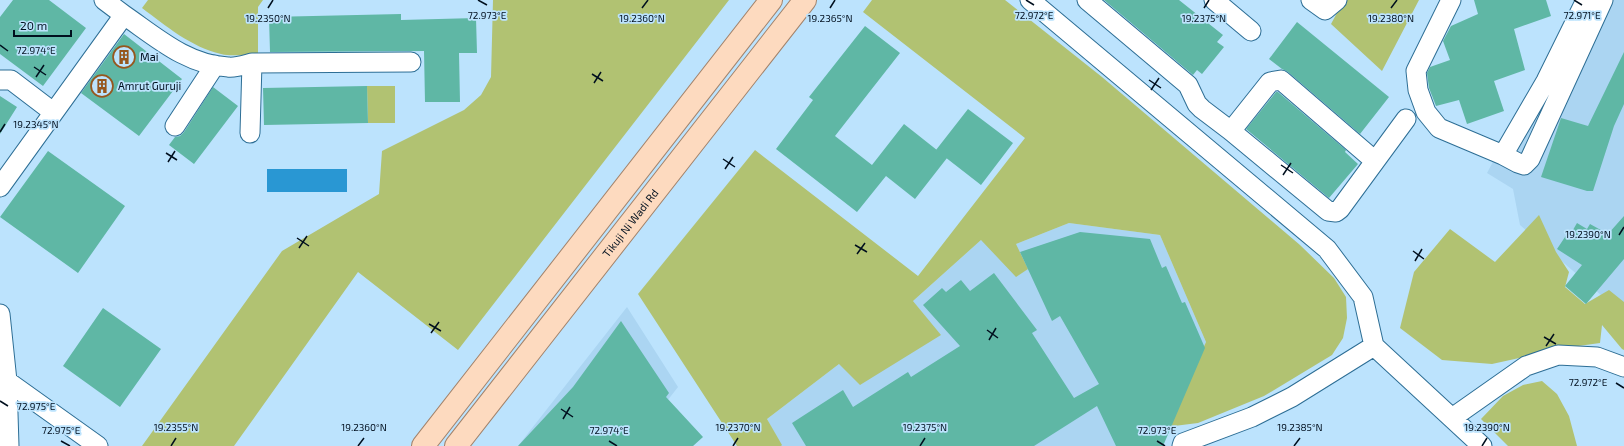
<svg xmlns="http://www.w3.org/2000/svg" width="1624" height="446" font-family="'Exo 2',sans-serif">
<rect width="100%" height="100%" fill="#bce3fd"/>
<path fill="#abd5f2" d="M1579,0H1624V315L1520,225L1513,189L1487,173Z
M1069,223L1160,235L1206,342L1157,446H781V445L767,419L839,364L940,335L913,301L981,240L1016,244Z
M627,307L678,387L632,446H518Z"/>
<path fill="#b1c272" d="M148,0H263L258,7V54C247,54 233,57 221,54C191,47 166,26 142,8Z
M493,0H729L458,350L358,272L234,446H142L282,251L379,194L382,151L464,110L481,95L491,77Z
M872,0H1005L1102,77L1300,245L1334,278L1346,297L1347,318L1343,338L1332,355L1264,396L1198,423L1166,427L1206,342L1160,235L1069,223L1016,244L1028,269L1016,277L981,240L913,301L941,335L860,385L839,364L767,419L782,445L781,446H737L638,294L755,150L918,276L1025,138L863,12Z
M1344,0H1419L1382,71L1331,24Z
M367,86H395V123H368Z
M1539,215L1556,252L1569,272L1565,287L1585,304L1609,290L1624,302V350L1622,349L1602,325L1600,343L1564,348L1492,364L1442,360L1400,328L1414,272L1450,229L1495,262Z
M1542,381L1557,394L1569,416L1577,446H1508L1481,419L1503,396L1523,385Z"/>
<path fill="#2997d3" d="M267,169H347V192H267Z"/>
<path fill="#5fb7a5" d="M13,0H49L86,28L43,86L0,54V17Z
M1104,0H1179L1223,35L1217,42L1224,47L1202,74L1197,70L1193,75Z
M1474,0H1546L1551,16L1514,29L1525,70L1494,81L1504,111L1467,124L1459,100L1436,106L1429,88L1427,73L1430,67L1450,60L1443,41L1451,26L1478,14Z
M401,14V20L476,18L477,53H459L460,102H425L424,51L270,52L269,17Z
M1297,22L1389,97L1360,134L1288,72L1282,69L1269,59Z
M865,26L900,53L835,136L872,165L904,124L947,158L915,199L886,176L857,212L776,149L813,100L809,97Z
M124,34L182,79L139,136L81,93Z
M1624,52V104L1614,126L1593,191H1587L1541,177L1561,118L1588,126Z
M367,86L368,123L264,125L263,88Z
M213,87L238,106L194,164L169,145L175,137L180,136L184,132Z
M1276,92H1278L1346,150L1345,152L1358,164L1329,198L1246,129Z
M0,96L17,107L0,134Z
M968,109L1013,143L981,185L936,150Z
M48,151L125,206L78,273L0,217Z
M1624,216V259L1586,304L1565,286L1582,265L1557,249L1567,234L1570,235L1577,223L1587,229L1590,224L1608,234Z
M1080,232L1150,239L1162,268L1166,266L1182,303L1185,302L1205,348L1163,446H1116L1097,406L1034,446H806L792,423L843,390L853,407L908,372L911,377L960,346L923,305L942,288L946,292L961,280L970,291L994,273L1037,330L1032,333L1074,398L1099,384L1060,316L1052,321L1020,252Z
M103,308L161,349L120,407L63,366Z
M621,321L669,393L666,397L703,437L693,446H518L573,387Z"/>
<g fill="none" stroke-linecap="round" stroke-linejoin="round">
<g stroke="#2d6e95" stroke-width="21">
<path id="minor" d="M1030,0L1327,249L1363,297L1374,346L1482,446
M1087,0L1188,85L1197,104L1202,109L1231,131L1328,211L1336,212L1340,209L1406,119
M1214,0L1251,31
M1311,0L1325,10L1337,0
M1451,0L1416,71L1418,90L1426,112L1439,128L1503,155L1518,163L1524,165L1530,159L1603,0
M124,15C156,37 187,65 228,67C235,68 244,65 252,63L411,62
M0,80H11L53,112
M175,126L215,65
M1231,131L1270,82L1281,80L1375,161
M250,133L252,63
M1503,155L1546,81L1586,0
M0,187L124,15L104,0
M0,314L7,381L9,446
M7,381L98,446
M1452,418L1526,366L1558,355L1597,357L1624,367
M1182,446L1183,443L1252,417L1292,397L1374,346"/>
</g>
<g stroke="#a3836b" stroke-width="24">
<g id="major">
<path d="M423,446L771,0"/>
<path id="s1" d="M456,446L805,0"/>
</g>
</g>
<use href="#minor" stroke="#fff" stroke-width="19"/>
<use href="#major" stroke="#fddabf" stroke-width="22"/>
</g>
<path fill="none" stroke="#000f1e" stroke-width="1.5" d="M478,0L487,5M1026,0L1034,5M1574,0L1582,5M268,8L273,0M642,8L648,0M830,8L835,0M1204,8L1209,0M1391,8L1397,0M0,45L8,51M34,67L46,75M592,74L603,81M36,77L44,65M1149,80L1161,88M594,83L601,72M1151,90L1159,78M0,132L5,124M166,153L177,160M723,159L735,167M168,162L175,151M1281,165L1293,173M725,169L733,157M1283,175L1291,163M1619,235L1624,227M297,238L309,246M855,245L867,252M299,248L307,236M1413,251L1424,259M857,254L865,243M1415,261L1422,249M429,324L441,331M987,330L998,338M431,333L439,322M1544,337L1556,344M989,340L996,328M1546,346L1554,334M1616,383L1624,388M0,401L8,406M561,409L573,417M563,419L570,407M61,441L70,446M609,441L617,446M1157,441L1165,446M171,446L176,438M358,446L364,438M733,446L738,438M920,446L925,438M1294,446L1300,438M1482,446L1487,438"/>
<defs>
<g id="building-ring" transform="scale(1.15)"><circle r="9.5" fill="#bce3fd" stroke="#96571e" stroke-width="1.5"/><path d="M-4-6H4V6H1V3H-1V6H-4ZM-2.5-4.3h1.7v1.8h-1.7ZM.8-4.3h1.7v1.8H.8ZM-2.5-1h1.7V.8h-1.7ZM.8-1h1.7V.8H.8Z" fill="#96571e"/></g>
</defs>
<g fill-rule="evenodd">
<use href="#building-ring" x="124" y="57"/>
<use href="#building-ring" x="102" y="86"/>
</g>
<g text-anchor="middle" stroke-width="3.5" stroke-linejoin="round" paint-order="stroke">
<g font-size="11" fill="#000f1e" stroke="#bce3fd" text-anchor="start">
<text x="140" y="61">Mai</text>
<text x="118" y="90">Amrut Guruji</text>
</g>
<g font-size="11" fill="#000f1e" stroke="#bce3fd">
<text dy="4" stroke="none"><textPath href="#s1" startOffset="283">Tikuji Ni Wadi Rd</textPath></text>
</g>
</g>
<g font-size="10" text-anchor="middle" fill="#000f1e" stroke="#bce3fd" stroke-width="3.5" stroke-linejoin="round" paint-order="stroke">
<text x="487" y="19">72.973°E</text>
<text x="1034" y="19">72.972°E</text>
<text x="1582" y="19">72.971°E</text>
<text x="1391" y="22">19.2380°N</text>
<text x="268" y="22">19.2350°N</text>
<text x="642" y="22">19.2360°N</text>
<text x="830" y="22">19.2365°N</text>
<text x="1204" y="22">19.2375°N</text>
<text x="36" y="54">72.974°E</text>
<text x="36" y="128">19.2345°N</text>
<text x="1588" y="238">19.2390°N</text>
<text x="1588" y="386">72.972°E</text>
<text x="36" y="410">72.975°E</text>
<text x="176" y="431">19.2355°N</text>
<text x="364" y="431">19.2360°N</text>
<text x="738" y="431">19.2370°N</text>
<text x="925" y="431">19.2375°N</text>
<text x="1300" y="431">19.2385°N</text>
<text x="1487" y="431">19.2390°N</text>
<text x="61" y="434">72.975°E</text>
<text x="609" y="434">72.974°E</text>
<text x="1157" y="434">72.973°E</text>
</g>
<path d="M14 30v6h57v-6" fill="none" stroke="#000f1e" stroke-width="2"/>
<text x="20" y="30" font-size="12" fill="#000f1e" stroke="#bce3fd" stroke-width="3" paint-order="stroke">20 m</text>
</svg>
